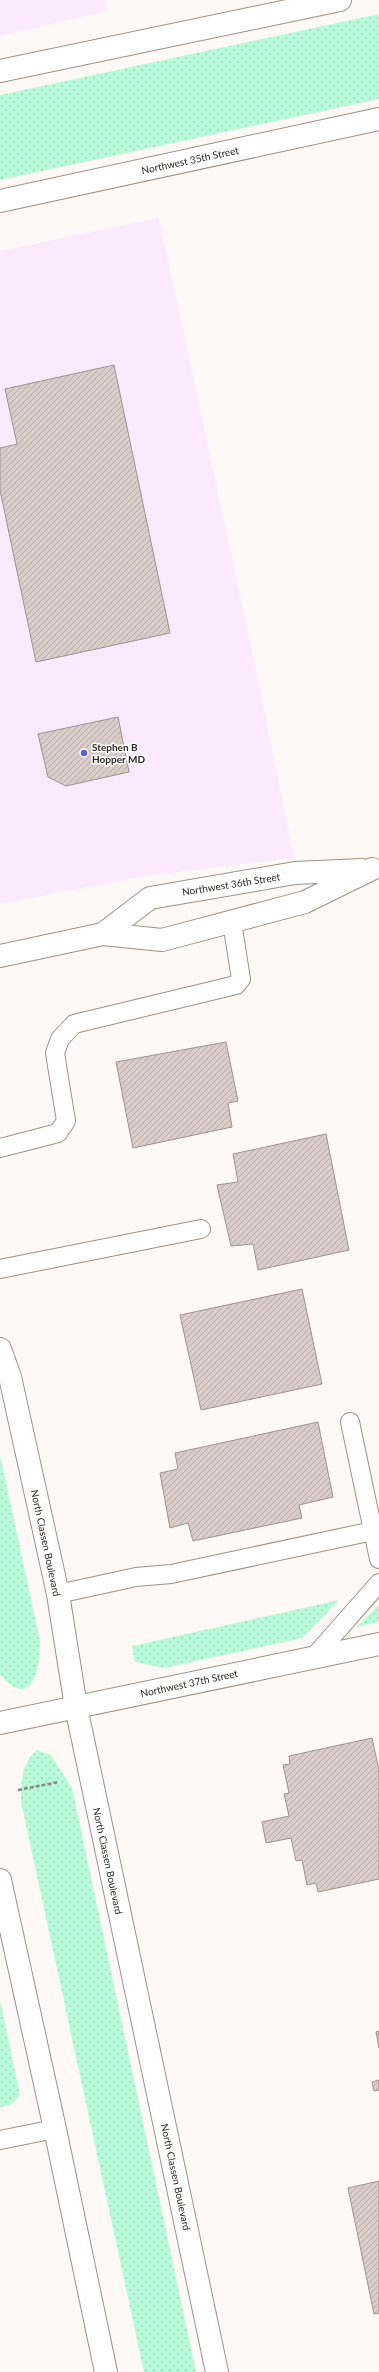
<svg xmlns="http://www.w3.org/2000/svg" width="379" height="2372" font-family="Lato,sans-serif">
<defs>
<pattern id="grass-dots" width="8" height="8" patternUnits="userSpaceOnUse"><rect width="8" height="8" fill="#b7fbda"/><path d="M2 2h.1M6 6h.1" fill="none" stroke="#9ed7bb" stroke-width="1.8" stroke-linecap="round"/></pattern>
<pattern id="building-hatch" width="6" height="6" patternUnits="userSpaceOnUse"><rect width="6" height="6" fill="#daccc8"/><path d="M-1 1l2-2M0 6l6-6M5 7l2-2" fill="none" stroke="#bbafac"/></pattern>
</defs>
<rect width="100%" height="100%" fill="#fef9f6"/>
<path fill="#fbeafd" d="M0,0H105L107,11L0,36Z
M159,218L254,661L294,858L146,876L0,904V251Z"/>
<path fill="url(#grass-dots)" d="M379,14V99L0,180V95Z
M0,1455L40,1641C40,1670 31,1712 0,1674Z
M339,1600L302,1638L164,1668L135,1662L132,1646Z
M379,1605V1622L356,1627Z
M37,1750L51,1755L72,1788L196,2372H144L21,1802C21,1782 21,1763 37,1750Z
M0,2000L20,2095L10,2105L0,2107Z"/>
<path fill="url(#building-hatch)" stroke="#a0938f" d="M114,365L170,633L36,662L0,490V448L17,444L5,389Z
M118,717L129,772L66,786L48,777L38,734Z
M226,1042L238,1101L228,1103L232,1127L133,1148L116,1062Z
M326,1134L349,1250L258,1270L253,1244L231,1246L217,1185L238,1182L233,1154Z
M302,1289L322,1384L201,1410L180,1315Z
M318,1422L333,1497L299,1505L302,1518L193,1541L188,1523L170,1528L160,1473L178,1469L175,1453Z
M372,1738L379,1770V1879L318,1892L316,1883L307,1885L302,1860L296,1861L291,1838L266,1843L262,1822L289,1816L284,1794L289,1793L283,1765L290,1764L289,1756Z
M379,2031V2048L376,2032Z
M379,2080V2090L374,2091L372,2082Z
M379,2181V2313L374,2314L348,2188Z"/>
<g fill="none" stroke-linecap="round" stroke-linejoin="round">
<g stroke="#9c9189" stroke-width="20">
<path id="service" d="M0,1148L58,1133L66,1121L55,1053L60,1039L74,1024L236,985L241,979L232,922
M0,1269L201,1229
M350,1422L379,1559
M58,1594L136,1577L171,1574L373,1531
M313,1658L379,1583
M0,2140L55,2129"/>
</g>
<g stroke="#9c9189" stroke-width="24">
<path id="minor" d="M0,71L340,0
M0,201L379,119
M0,1723L379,1644"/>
</g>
<g stroke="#9c9189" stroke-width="24">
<path id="tertiary" d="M103,934L150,898L295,873L362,870
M0,956L103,934L162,940L305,902L372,869"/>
</g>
<g stroke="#9c9189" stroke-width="24">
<path id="secondary" d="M0,1349L10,1377L58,1594L76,1707L217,2372
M0,1880L55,2129L106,2372"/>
</g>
<path stroke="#8d8986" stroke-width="2.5" stroke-dasharray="4 2" stroke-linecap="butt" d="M18,1790L59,1782"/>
<use href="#service" stroke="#fff" stroke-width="18"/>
<use href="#minor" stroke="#fff" stroke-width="22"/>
<use href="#tertiary" stroke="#fff" stroke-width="22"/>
<use href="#secondary" stroke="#fff" stroke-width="22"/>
</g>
<circle fill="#5c61d9" stroke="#fff" stroke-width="1.5" cx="84" cy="753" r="4"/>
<g text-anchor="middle" stroke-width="3" stroke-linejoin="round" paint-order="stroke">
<g font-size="10" fill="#2a2623" stroke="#fff">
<text transform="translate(190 160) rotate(-12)" y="4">Northwest 35th Street</text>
<text transform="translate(231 884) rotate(-9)" y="4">Northwest 36th Street</text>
<text transform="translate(46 1543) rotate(78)" y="4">North Classen Boulevard</text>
<text transform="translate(189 1683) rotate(-12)" y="4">Northwest 37th Street</text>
<text transform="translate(108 1861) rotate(78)" y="4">North Classen Boulevard</text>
<text transform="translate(176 2177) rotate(78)" y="4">North Classen Boulevard</text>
</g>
<g font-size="10" font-weight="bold" fill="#2a2623" stroke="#fff" text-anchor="start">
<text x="92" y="751">Stephen B<tspan x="92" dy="12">Hopper MD</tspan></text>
</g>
</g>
</svg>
